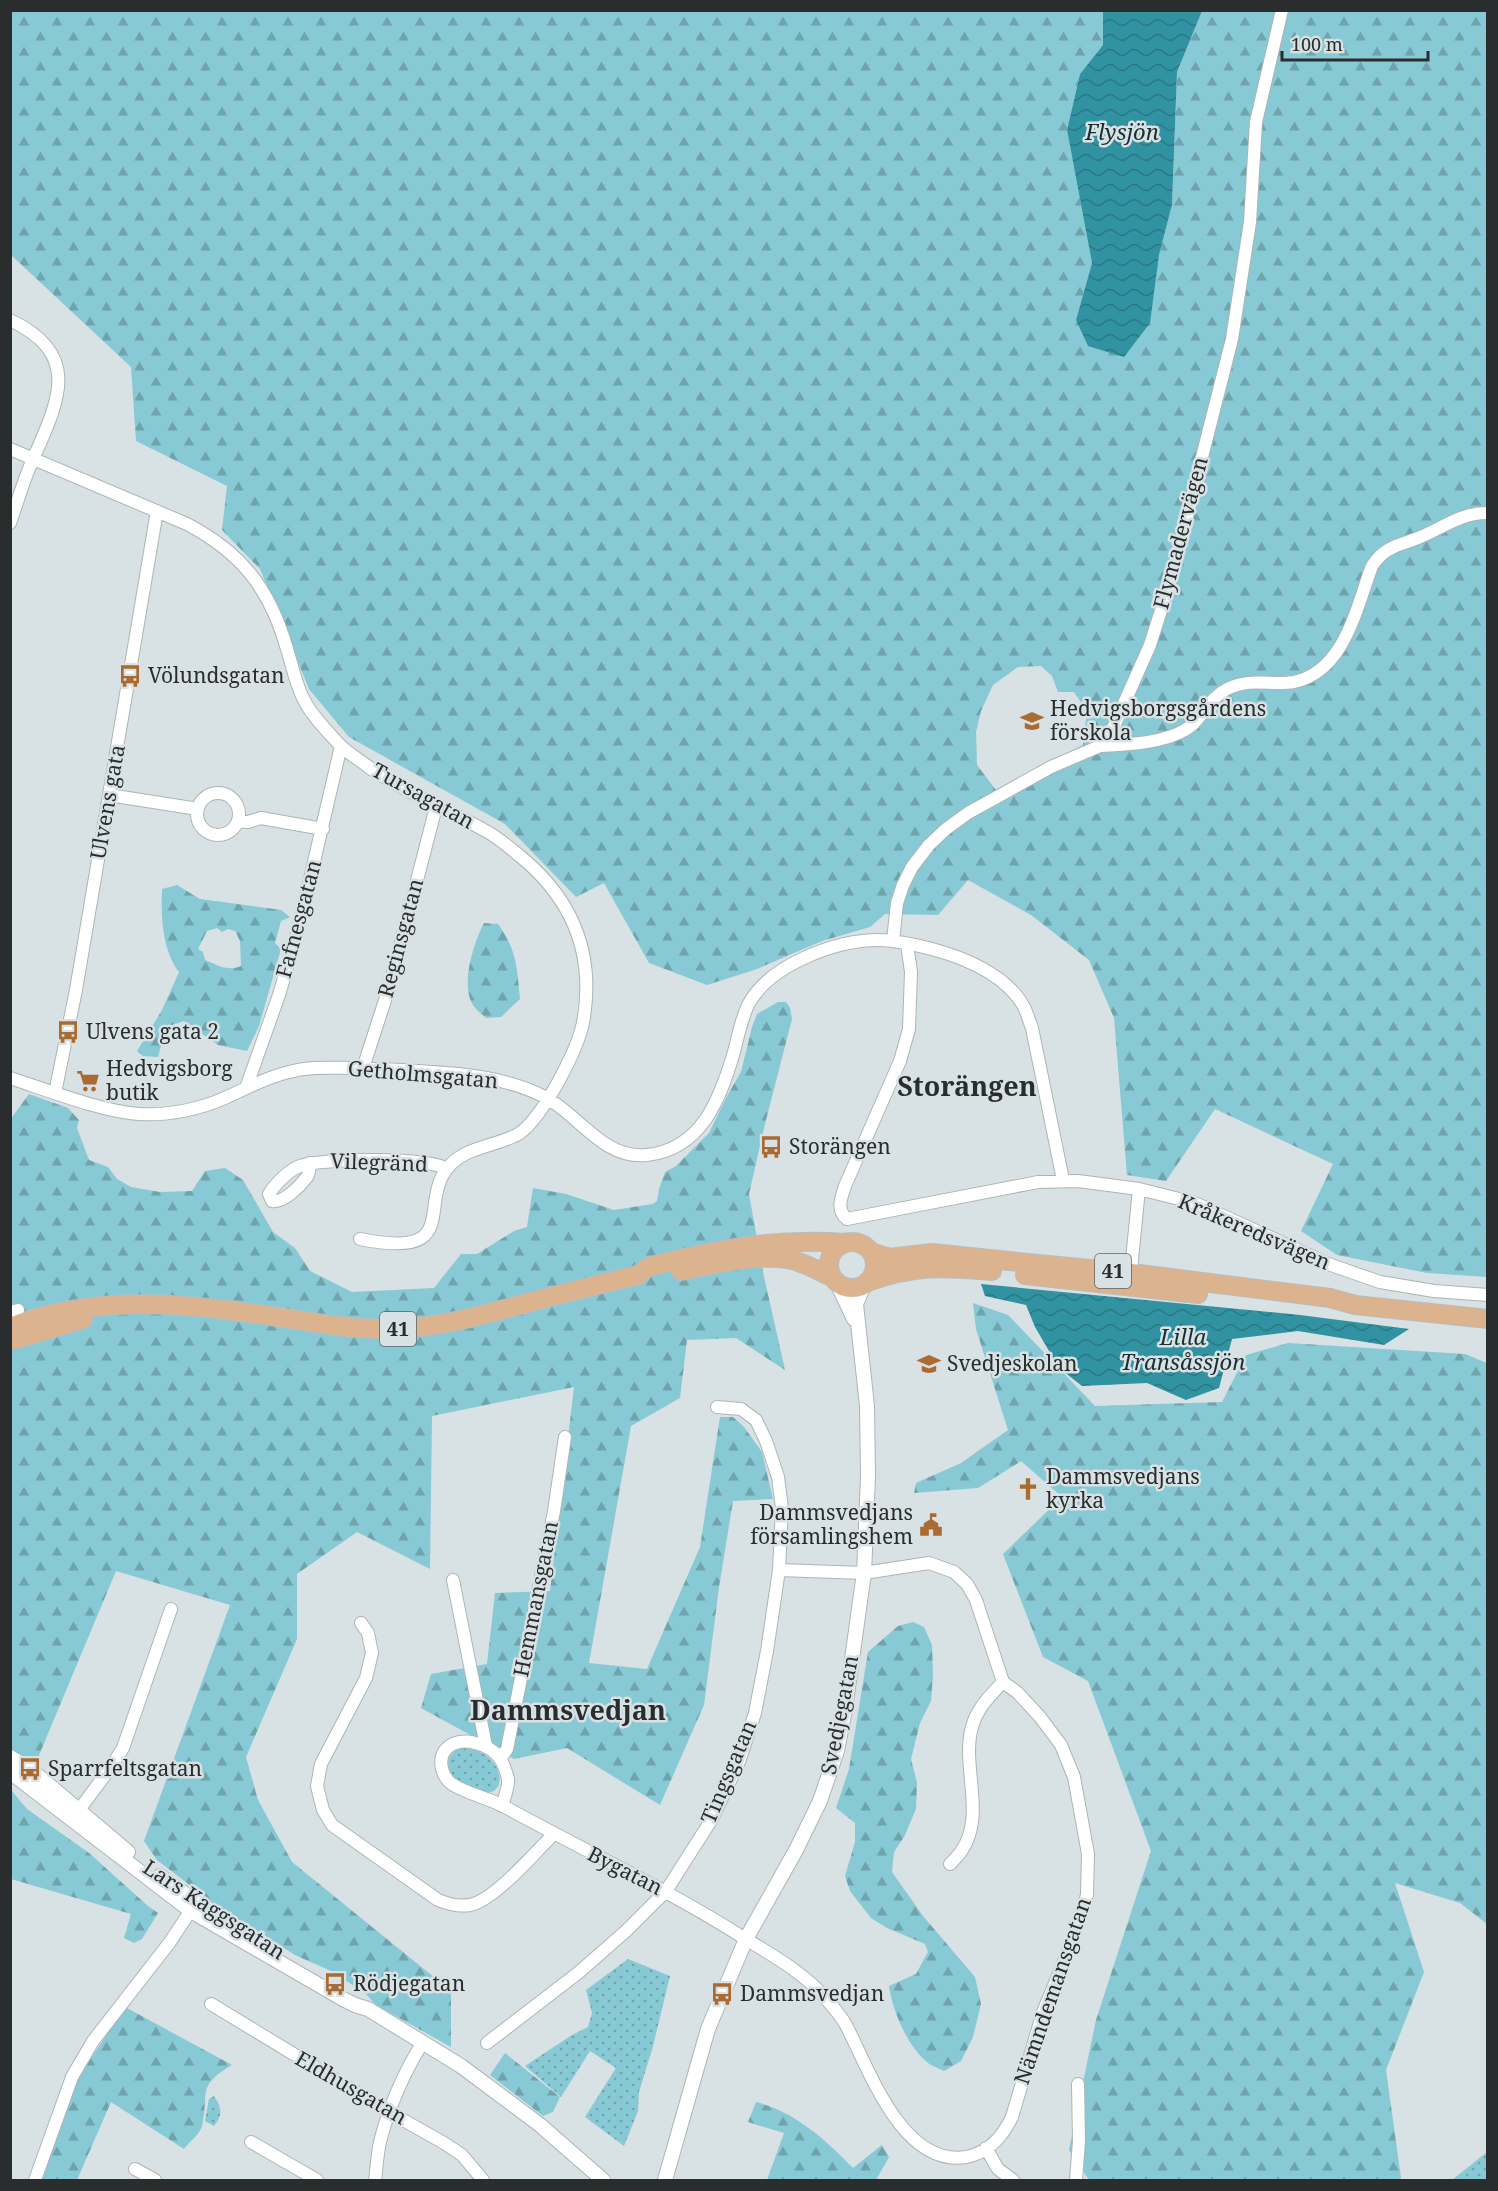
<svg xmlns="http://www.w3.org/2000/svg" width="1498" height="2191" font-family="'Noto Serif',serif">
<defs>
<pattern id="green-dots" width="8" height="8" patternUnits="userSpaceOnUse" patternTransform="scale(1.5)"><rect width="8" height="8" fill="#87c9d4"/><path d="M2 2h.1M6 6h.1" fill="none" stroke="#6fa4ac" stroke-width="1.8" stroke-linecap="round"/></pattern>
<pattern id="forest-firs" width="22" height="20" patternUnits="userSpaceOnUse" patternTransform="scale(1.5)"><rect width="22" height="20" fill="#87c9d4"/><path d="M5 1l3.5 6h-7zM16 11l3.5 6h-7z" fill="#6fa4ac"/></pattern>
<pattern id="water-waves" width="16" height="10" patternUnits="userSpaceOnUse" patternTransform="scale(1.5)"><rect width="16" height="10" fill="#3192a2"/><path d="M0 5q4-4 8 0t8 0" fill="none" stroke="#2a7884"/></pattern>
</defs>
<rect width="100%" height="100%" fill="#d8e1e3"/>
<path fill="url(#green-dots)" d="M460,1748C514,1747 514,1825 453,1777C445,1764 447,1754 460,1748Z
M628,1959L670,1976L653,2046L639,2092L638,2111L624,2146L585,2117L616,2068L590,2051L561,2097L525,2066L572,2035L588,2027L592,2013L586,1990Z
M214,2096C222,2108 223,2115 214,2126L205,2121L209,2099Z
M1487,2152V2180H1452Z"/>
<path fill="url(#forest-firs)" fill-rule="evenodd" d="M10,11H1103V45L1080,74L1067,130L1092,263L1076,320L1159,255L1172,205L1177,72L1202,11H1487V1277L1427,1273L1337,1255L1301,1231L1333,1164L1215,1109L1166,1181L1127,1175L1114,1018L1089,960L1031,915L968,880L938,915L885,914L870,927L822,941L757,969L707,985L649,963L604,883L576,897L505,824L349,737L309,689L260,569L222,530L227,486L136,441L131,367L11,255ZM1041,666L1052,676L1058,692H1074L1087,711L1083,745L996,790L977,765L976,732L981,711L993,685L1018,667Z
M177,885L200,899L281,910L290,917L281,921L275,943L281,949L259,1026L247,1051L218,1045L184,1021L169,1026L163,1038L158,1057L143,1056L137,1051L162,1010L179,972C162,949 161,917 162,889ZM217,928L222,932L228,929L235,931L240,941L241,966C228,972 217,965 205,960L203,952L198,949L207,931Z
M484,923L498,924C517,950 517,968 520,999L501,1017L486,1018C482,1014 476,1010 473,1005C460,985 474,942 484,923Z
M778,1002H786L790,1008L792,1019L765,1124L749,1194L763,1272L785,1370L736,1338L687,1340L680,1398L631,1426L589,1663L647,1669L700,1547L720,1417H733L744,1427L762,1452L773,1499L733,1501L719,1587L704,1705L660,1805L567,1748L514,1759L421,1708L431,1674L487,1664L495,1593L550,1591L574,1387L432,1416L430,1569L357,1532L297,1574V1639L246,1757L258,1800L292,1862L451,1991V2047L376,2005L365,1993L331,1971L295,1955L217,1906L157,1860L144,1841L230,1605L116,1571L37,1760L23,1759L11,1770L10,1120L29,1094L68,1108L79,1120L77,1128L89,1160L108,1167L117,1179L131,1187L160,1192L192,1191L205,1171L225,1168L243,1180L273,1232L295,1248L310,1271L352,1292L434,1288L461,1254H477L514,1231L527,1227L533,1188L566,1194L614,1210L653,1204L657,1201L659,1189L665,1172L676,1166L709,1133L727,1096L741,1072L752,1027L757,1014Z
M973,1303L1008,1315L1095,1406L1222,1402L1246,1355L1288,1343L1465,1354L1487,1363V1924L1460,1903L1395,1883L1424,1972L1386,2070L1401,2178L1399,2180H1089L1069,2150L1096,2020L1151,1851L1088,1681L1043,1657L1003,1554L1062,1497L1021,1461L978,1488L914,1493L916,1483L961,1463L1008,1430L976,1329Z
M913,1622L924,1627L932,1645L933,1675L931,1701L920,1723L911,1759L917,1783L916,1809L904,1837L894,1852L892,1872L923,1916L975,1977L981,2004L973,2037L961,2061L944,2071C939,2068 931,2066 927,2062C908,2047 892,2010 889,1986L916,1974L928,1952L925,1944L887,1928L871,1918L850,1891L845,1876L855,1842V1823L836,1808L849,1769L868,1652L898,1626Z
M11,1790L27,1809L89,1853L148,1906L158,1913L142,1939L134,1943L124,1938L131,1914L11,1879Z
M125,2007L232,2065C195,2087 210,2093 202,2126C200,2134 189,2142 184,2149L111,2102L77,2180H42L74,2084Z
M505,2053L560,2097L553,2112L543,2116L490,2075Z
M756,2102C795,2112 825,2139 853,2168L882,2145L889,2157L876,2180H767L784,2133L748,2122Z"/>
<path fill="url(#water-waves)" d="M1103,11H1202L1177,72L1172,205L1159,255L1150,323L1124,357L1088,346L1076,320L1092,263L1067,130L1080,74L1103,45Z
M981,1284L1300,1315L1409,1329L1384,1345L1298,1331L1232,1339L1219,1388L1186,1400L1147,1383L1082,1386L1059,1368L1035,1327L1026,1305L985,1296Z"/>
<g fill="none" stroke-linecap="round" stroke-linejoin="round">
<g stroke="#acb5b6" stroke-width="14">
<path id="minor" d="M10,320C82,354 59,400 34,457C24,478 18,501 10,523
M10,449L187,524C242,553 270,589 287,649C293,668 297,690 308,707C316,720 328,732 338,743C347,753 360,760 370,768C408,794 445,808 484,830C498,837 509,847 521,857C572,899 594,952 584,1017C580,1047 544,1115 520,1133C508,1141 482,1146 467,1153C401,1185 478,1263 360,1239
M1100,746C1126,745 1171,743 1192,725C1204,714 1211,697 1227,689C1252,677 1270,686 1294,682C1345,671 1356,608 1372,566C1376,560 1381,554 1388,550C1397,544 1409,542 1418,538C1441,529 1462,512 1488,513
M197 814a21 21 0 1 1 42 0a21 21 0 1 1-42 0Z
M109,795L198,809
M238,821L248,822L261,818L323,829
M893,941L897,903L903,885L912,867L929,845L946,829L968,813L1051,767L1100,746L1114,726L1150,645L1171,579L1232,339L1250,222L1256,122L1282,10
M907,944L911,972L909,1029L900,1061L845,1186C841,1198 836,1210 847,1219L1038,1182L1078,1181L1139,1189L1195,1203L1331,1265L1380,1282L1434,1291L1488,1295
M363,1068L389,988L436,807
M10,1078C47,1090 100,1111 139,1114C168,1116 201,1109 227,1097C247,1088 267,1077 289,1072C311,1066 332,1068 355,1068C389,1069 424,1071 458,1074C488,1077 518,1083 545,1097C579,1115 604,1160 647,1155C702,1149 720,1099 734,1052C738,1036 741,1020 748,1005C769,965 835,940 879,940C897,940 915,945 932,949C965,958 1005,975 1023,1005C1027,1012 1029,1021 1032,1028L1063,1180
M246,1088L279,995L299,926L341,746
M55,1093L76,990L157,511
M310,1163C309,1168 310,1173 307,1177C300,1186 284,1203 272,1201L269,1194C275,1184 289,1170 300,1166C321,1158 431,1157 447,1169
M1130,1280L1139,1189
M10,1312L18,1310
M453,1580L486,1746
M361,1623L368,1633L372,1653L366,1678L321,1764L317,1786L323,1810L332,1825L438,1900C448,1904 459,1907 470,1905C495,1900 534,1853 553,1835
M500,1759L507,1749L554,1511L565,1437
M502,1806C504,1798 509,1787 508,1779C507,1774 503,1763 500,1758C489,1744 462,1735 447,1748C437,1758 441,1776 452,1784C467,1794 489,1798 505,1807C585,1851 667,1889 744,1938C772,1955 806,1974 827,2000C834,2008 841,2016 846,2025C869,2069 902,2167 966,2157C988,2153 1003,2136 1012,2117L1043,2012L1074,1937L1087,1895L1088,1854L1074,1777L1061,1745L1040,1717L1018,1693L1003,1682L976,1600L967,1584L954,1572L929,1563L864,1573L779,1570
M73,1818L111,1767L123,1748L171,1609
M950,1864C954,1860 959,1855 962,1850C986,1815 961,1765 972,1727C977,1708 990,1696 1003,1682
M211,2004L389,2112L444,2143L462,2155L483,2180
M487,2043L578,1973L626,1931L666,1891L712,1819L739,1762L755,1713L767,1651L779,1570L782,1508L778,1477L766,1441L756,1420L741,1409L717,1407
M251,2142L317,2180
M986,2148L998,2169L1013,2180
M135,2169L155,2180
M35,2180L72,2077L93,2041L170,1942L195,1904
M375,2180C377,2167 377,2152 381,2138C390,2104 405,2071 423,2042
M1076,2180L1079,2141L1078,2084"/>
</g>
<g stroke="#acb5b6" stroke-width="16">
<path id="tertiary" d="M837,1283L854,1319
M10,1757L30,1769L128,1852
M10,1772L191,1911L343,1999L355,2005L368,2009L461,2066L540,2125L603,2180
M160,1876L196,1902L262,1942
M665,2180L708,2029L746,1939L796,1850L820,1801L837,1751L845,1709L864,1573L865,1550L868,1476L867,1406L856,1304L864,1285"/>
</g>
<g stroke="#bbbcbc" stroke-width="20">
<path id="primary" d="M829 1265a23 23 0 1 1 46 0a23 23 0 1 1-46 0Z
M871,1252L889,1258L932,1253L999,1260L1131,1273L1330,1298L1355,1305L1488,1319
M681,1271C715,1264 753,1254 788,1259C804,1262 818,1271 832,1277
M1025,1275L1198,1294
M867,1282C916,1265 941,1267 992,1271
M10,1327C94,1294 184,1303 271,1316C307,1321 344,1329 380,1329C431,1330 479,1316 527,1303C564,1293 601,1284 638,1275L648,1267C719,1249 772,1238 846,1243
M10,1341L83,1319"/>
</g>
<use href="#minor" stroke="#fff" stroke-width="12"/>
<use href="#tertiary" stroke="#fff" stroke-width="14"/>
<use href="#primary" stroke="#dcb38f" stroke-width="18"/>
</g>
<defs>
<g id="bus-bare" transform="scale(1.8)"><path d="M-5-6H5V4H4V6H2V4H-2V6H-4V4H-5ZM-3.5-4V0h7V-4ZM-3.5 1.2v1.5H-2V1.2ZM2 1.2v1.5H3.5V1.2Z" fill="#a96b31" stroke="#d8e1e3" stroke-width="2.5" paint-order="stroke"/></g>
<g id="school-bare" transform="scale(1.8)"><path d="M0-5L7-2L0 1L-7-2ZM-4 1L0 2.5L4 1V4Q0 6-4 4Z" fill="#a96b31" stroke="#d8e1e3" stroke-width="2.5" paint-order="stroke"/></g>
<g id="supermarket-bare" transform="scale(1.8)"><path d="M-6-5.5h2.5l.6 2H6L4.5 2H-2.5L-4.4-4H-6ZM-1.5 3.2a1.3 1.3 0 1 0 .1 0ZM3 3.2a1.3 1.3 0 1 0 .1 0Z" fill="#a96b31" stroke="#d8e1e3" stroke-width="2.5" paint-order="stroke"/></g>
<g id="church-bare" transform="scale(1.8)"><path d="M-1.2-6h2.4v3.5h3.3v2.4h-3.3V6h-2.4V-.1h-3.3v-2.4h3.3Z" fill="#a96b31" stroke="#d8e1e3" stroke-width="2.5" paint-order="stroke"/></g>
<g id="civic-bare" transform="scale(1.8)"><path d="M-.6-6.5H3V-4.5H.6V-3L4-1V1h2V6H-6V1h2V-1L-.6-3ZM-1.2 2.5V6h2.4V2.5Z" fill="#a96b31" stroke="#d8e1e3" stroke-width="2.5" paint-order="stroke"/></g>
</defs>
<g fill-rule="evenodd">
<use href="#bus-bare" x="130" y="676"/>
<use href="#school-bare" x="1032" y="721"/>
<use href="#bus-bare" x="68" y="1032"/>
<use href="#supermarket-bare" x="88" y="1081"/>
<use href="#bus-bare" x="771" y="1147"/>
<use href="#school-bare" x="929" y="1364"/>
<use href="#church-bare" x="1028" y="1489"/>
<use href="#civic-bare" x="931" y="1525"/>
<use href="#bus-bare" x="30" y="1769"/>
<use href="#bus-bare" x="335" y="1984"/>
<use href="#bus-bare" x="722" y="1994"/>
</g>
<g text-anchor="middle" stroke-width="5" stroke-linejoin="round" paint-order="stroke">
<g fill="#d8e1e3" stroke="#5e6364" stroke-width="1.5">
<rect x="1095" y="1254" width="36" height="34" rx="4.5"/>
<rect x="380" y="1312" width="36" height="34" rx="4.5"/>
</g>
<g font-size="20" font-weight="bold" fill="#2a2d2e">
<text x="1113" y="1278">41</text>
<text x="398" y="1336">41</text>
</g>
<g font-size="21" fill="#2a2d2e" stroke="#d8e1e3">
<text transform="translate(1181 533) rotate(-75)" y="7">Flymadervägen</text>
<text transform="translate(423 796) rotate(29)" y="7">Tursagatan</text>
<text transform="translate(108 802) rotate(-80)" y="7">Ulvens gata</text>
<text transform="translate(299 919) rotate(-75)" y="7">Fafnesgatan</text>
<text transform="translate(401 938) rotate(-75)" y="7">Reginsgatan</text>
<text transform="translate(423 1075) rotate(5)" y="7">Getholmsgatan</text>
<text transform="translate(379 1163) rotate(2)" y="7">Vilegränd</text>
<text transform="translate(1254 1232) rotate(23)" y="7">Kråkeredsvägen</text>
<text transform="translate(536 1599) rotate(-79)" y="7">Hemmansgatan</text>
<text transform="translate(840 1715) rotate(-79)" y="7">Svedjegatan</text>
<text transform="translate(729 1772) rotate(-67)" y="7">Tingsgatan</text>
<text transform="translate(625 1871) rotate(27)" y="7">Bygatan</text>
<text transform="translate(214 1910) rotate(33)" y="7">Lars Kaggsgatan</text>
<text transform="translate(1053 1991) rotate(-71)" y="7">Nämndemansgatan</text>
<text transform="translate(351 2088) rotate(30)" y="7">Eldhusgatan</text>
</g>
<g font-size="21" fill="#2a2d2e" stroke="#d8e1e3" text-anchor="start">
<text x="148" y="683">Völundsgatan</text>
<text x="1050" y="716">Hedvigsborgsgårdens<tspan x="1050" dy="24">förskola</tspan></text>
<text x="86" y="1039">Ulvens gata 2</text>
<text x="106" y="1076">Hedvigsborg<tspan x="106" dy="24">butik</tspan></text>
<text x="789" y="1154">Storängen</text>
<text x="947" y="1371">Svedjeskolan</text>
<text x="1046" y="1484">Dammsvedjans<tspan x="1046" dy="24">kyrka</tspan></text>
<text x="913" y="1520" text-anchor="end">Dammsvedjans<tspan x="913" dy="24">församlingshem</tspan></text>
<text x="48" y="1776">Sparrfeltsgatan</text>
<text x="353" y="1991">Rödjegatan</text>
<text x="740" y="2001">Dammsvedjan</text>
</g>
<g font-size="22" font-style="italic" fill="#182e31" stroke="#d8e1e3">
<text x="1122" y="140">Flysjön</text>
<text x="1183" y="1345">Lilla<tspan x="1183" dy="25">Transåssjön</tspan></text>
</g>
<g font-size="27" font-weight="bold" fill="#2a2d2e" stroke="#d8e1e3">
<text x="967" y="1096">Storängen</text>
<text x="568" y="1720">Dammsvedjan</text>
</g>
</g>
<rect width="1498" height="2191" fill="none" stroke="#2a2d2e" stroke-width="24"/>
<path d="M1282 51v9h146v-9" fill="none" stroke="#2a2d2e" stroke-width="3"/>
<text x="1291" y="51" font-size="18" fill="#2a2d2e" stroke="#d8e1e3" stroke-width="4.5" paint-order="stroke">100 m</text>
</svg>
